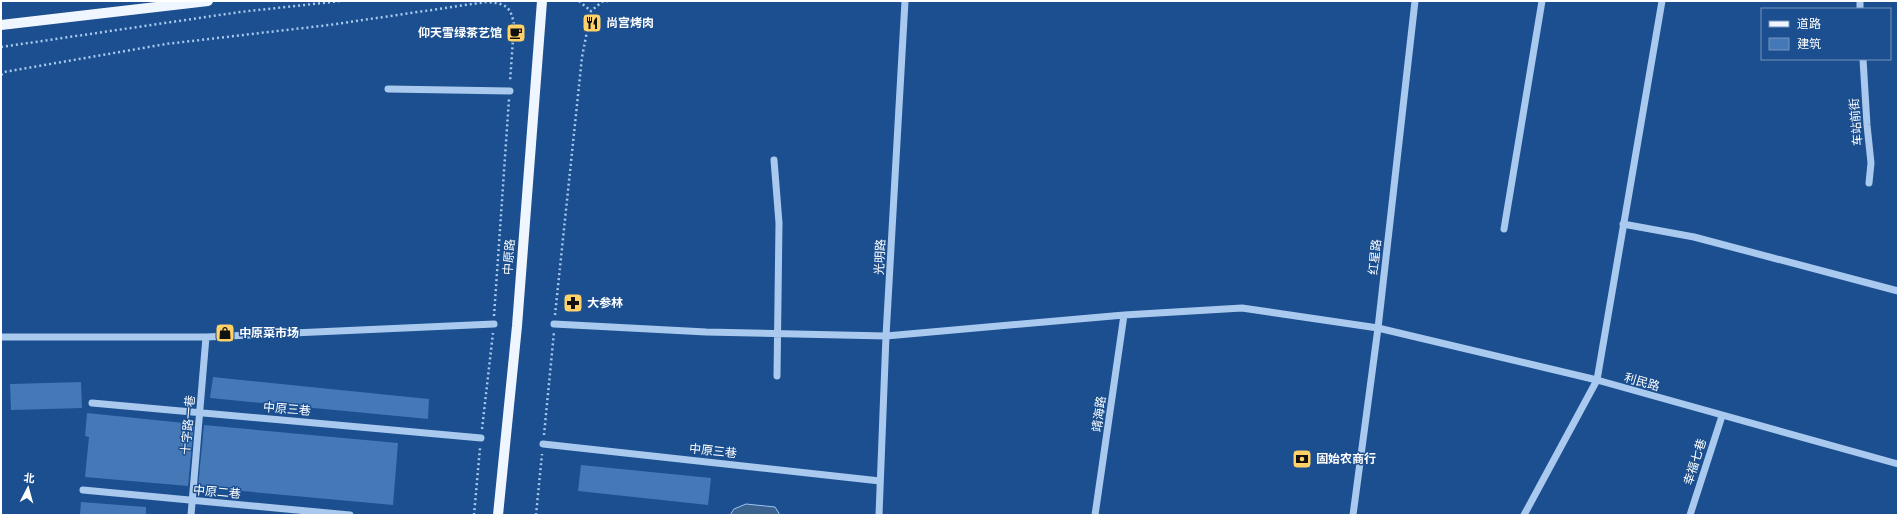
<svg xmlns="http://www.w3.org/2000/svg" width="1899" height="516" font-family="'Open Sans','Noto Sans SC',sans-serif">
<rect width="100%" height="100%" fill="#1b4f8f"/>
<path fill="#3c6290" stroke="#9cc4f0" d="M746,504L775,507L780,515H730L734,509Z"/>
<path fill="#4478b7" d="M213,377L429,399L428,419L210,398Z
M81,382L82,408L11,410L10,384Z
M87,413L194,424L188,486L85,477L89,437L85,436Z
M204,425L398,443L393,505L198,487Z
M581,465L711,478L708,505L578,491Z
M81,502L146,507V515H80Z"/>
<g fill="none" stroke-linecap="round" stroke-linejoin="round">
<path stroke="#a9c9ee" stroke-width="2.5" stroke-dasharray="2 3" stroke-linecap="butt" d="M579,1L591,11
M1,47L240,12L341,1
M1,75L4,72L166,44L329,25L486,2C505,3 511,6 514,25L510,82
M555,315L582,57L591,11L603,1H610
M494,316L509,99
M482,429L493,333
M544,435L554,332
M474,515L480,448
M536,515L542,454"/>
<path stroke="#a9c9ee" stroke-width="7" d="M1860,1V9
M1863,59L1867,125L1871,163L1869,183
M388,89L510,91
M774,160L779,223L777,376
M1623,224L1694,237L1898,291
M1504,229L1542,1
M554,324L706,332L886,336L1124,315L1242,308L1378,328L1597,380L1898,464
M1,337H206L494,324
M92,403L481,438
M543,444L880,481
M83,490L350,515
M191,515L206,337
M879,515L886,336L905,1
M1095,515L1124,315
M1353,515L1378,328L1415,1
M1524,515L1597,380L1662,1
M1690,515L1722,416"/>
<path stroke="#f0f6ff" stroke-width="10" d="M1,25L208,1
M498,515L517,326L542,1"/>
</g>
<defs>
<g id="restaurant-square" transform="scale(1)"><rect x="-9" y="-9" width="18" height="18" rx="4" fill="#ffd166" stroke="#1b4f8f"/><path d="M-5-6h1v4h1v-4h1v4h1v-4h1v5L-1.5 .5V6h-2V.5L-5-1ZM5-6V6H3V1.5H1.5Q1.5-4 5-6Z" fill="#111"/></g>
<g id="cafe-square" transform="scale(1)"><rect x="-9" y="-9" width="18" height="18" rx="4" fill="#ffd166" stroke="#1b4f8f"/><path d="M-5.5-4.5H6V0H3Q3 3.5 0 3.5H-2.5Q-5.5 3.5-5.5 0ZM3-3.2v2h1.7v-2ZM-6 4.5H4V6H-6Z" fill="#111"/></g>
<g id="pharmacy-square" transform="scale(1)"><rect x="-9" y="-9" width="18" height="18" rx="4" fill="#ffd166" stroke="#1b4f8f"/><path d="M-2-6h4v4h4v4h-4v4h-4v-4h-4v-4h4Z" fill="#111"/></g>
<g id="shop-square" transform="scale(1)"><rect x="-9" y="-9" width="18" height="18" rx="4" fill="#ffd166" stroke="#1b4f8f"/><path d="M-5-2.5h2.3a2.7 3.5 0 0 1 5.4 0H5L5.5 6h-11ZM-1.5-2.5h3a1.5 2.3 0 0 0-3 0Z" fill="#111"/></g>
<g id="bank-square" transform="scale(1)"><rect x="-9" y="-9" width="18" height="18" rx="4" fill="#ffd166" stroke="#1b4f8f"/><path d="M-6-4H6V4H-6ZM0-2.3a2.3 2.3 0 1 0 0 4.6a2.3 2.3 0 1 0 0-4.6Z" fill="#111"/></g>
</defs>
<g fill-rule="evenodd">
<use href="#restaurant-square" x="592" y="23"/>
<use href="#cafe-square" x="516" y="33"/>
<use href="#pharmacy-square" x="573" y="303"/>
<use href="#shop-square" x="225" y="333"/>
<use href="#bank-square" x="1302" y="459"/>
</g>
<g text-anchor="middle" stroke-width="3" stroke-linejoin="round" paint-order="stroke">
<g font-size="12" font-weight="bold" fill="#fff" stroke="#1b4f8f" text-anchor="start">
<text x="606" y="27">尚宫烤肉</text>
<text x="502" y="37" text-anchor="end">仰天雪绿茶艺馆</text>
<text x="587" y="307">大参林</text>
<text x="239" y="337">中原菜市场</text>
<text x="1316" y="463">固始农商行</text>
</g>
<g font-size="12" fill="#fff" stroke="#1b4f8f">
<text transform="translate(1856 122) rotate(-95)" y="4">车站前街</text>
<text transform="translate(509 257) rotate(-86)" y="4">中原路</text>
<text transform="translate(880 257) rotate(-87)" y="4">光明路</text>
<text transform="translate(1375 257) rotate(-84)" y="4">红星路</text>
<text transform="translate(1642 382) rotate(16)" y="4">利民路</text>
<text transform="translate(287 409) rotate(5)" y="4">中原三巷</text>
<text transform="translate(1099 414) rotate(-82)" y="4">靖海路</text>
<text transform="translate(188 425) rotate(-85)" y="4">十字路一巷</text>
<text transform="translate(713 451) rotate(6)" y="4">中原三巷</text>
<text transform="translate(1695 462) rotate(-72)" y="4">幸福七巷</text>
<text transform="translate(217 492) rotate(5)" y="4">中原二巷</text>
</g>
</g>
<rect width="1899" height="516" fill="none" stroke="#ffffff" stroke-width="4"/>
<rect x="1761" y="8" width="130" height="52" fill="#1b4f8f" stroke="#7695bc"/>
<rect x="1769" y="21" width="20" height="6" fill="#f0f6ff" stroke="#7695bc"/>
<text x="1797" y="28" font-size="12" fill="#ffffff">道路</text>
<rect x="1769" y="38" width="20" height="12" fill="#4478b7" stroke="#7695bc"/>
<text x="1797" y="48" font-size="12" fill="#ffffff">建筑</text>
<g transform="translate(28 488) rotate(6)" stroke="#1b4f8f" stroke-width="3" paint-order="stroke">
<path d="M0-3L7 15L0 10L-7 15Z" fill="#ffffff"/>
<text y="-6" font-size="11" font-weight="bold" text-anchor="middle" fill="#ffffff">北</text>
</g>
</svg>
